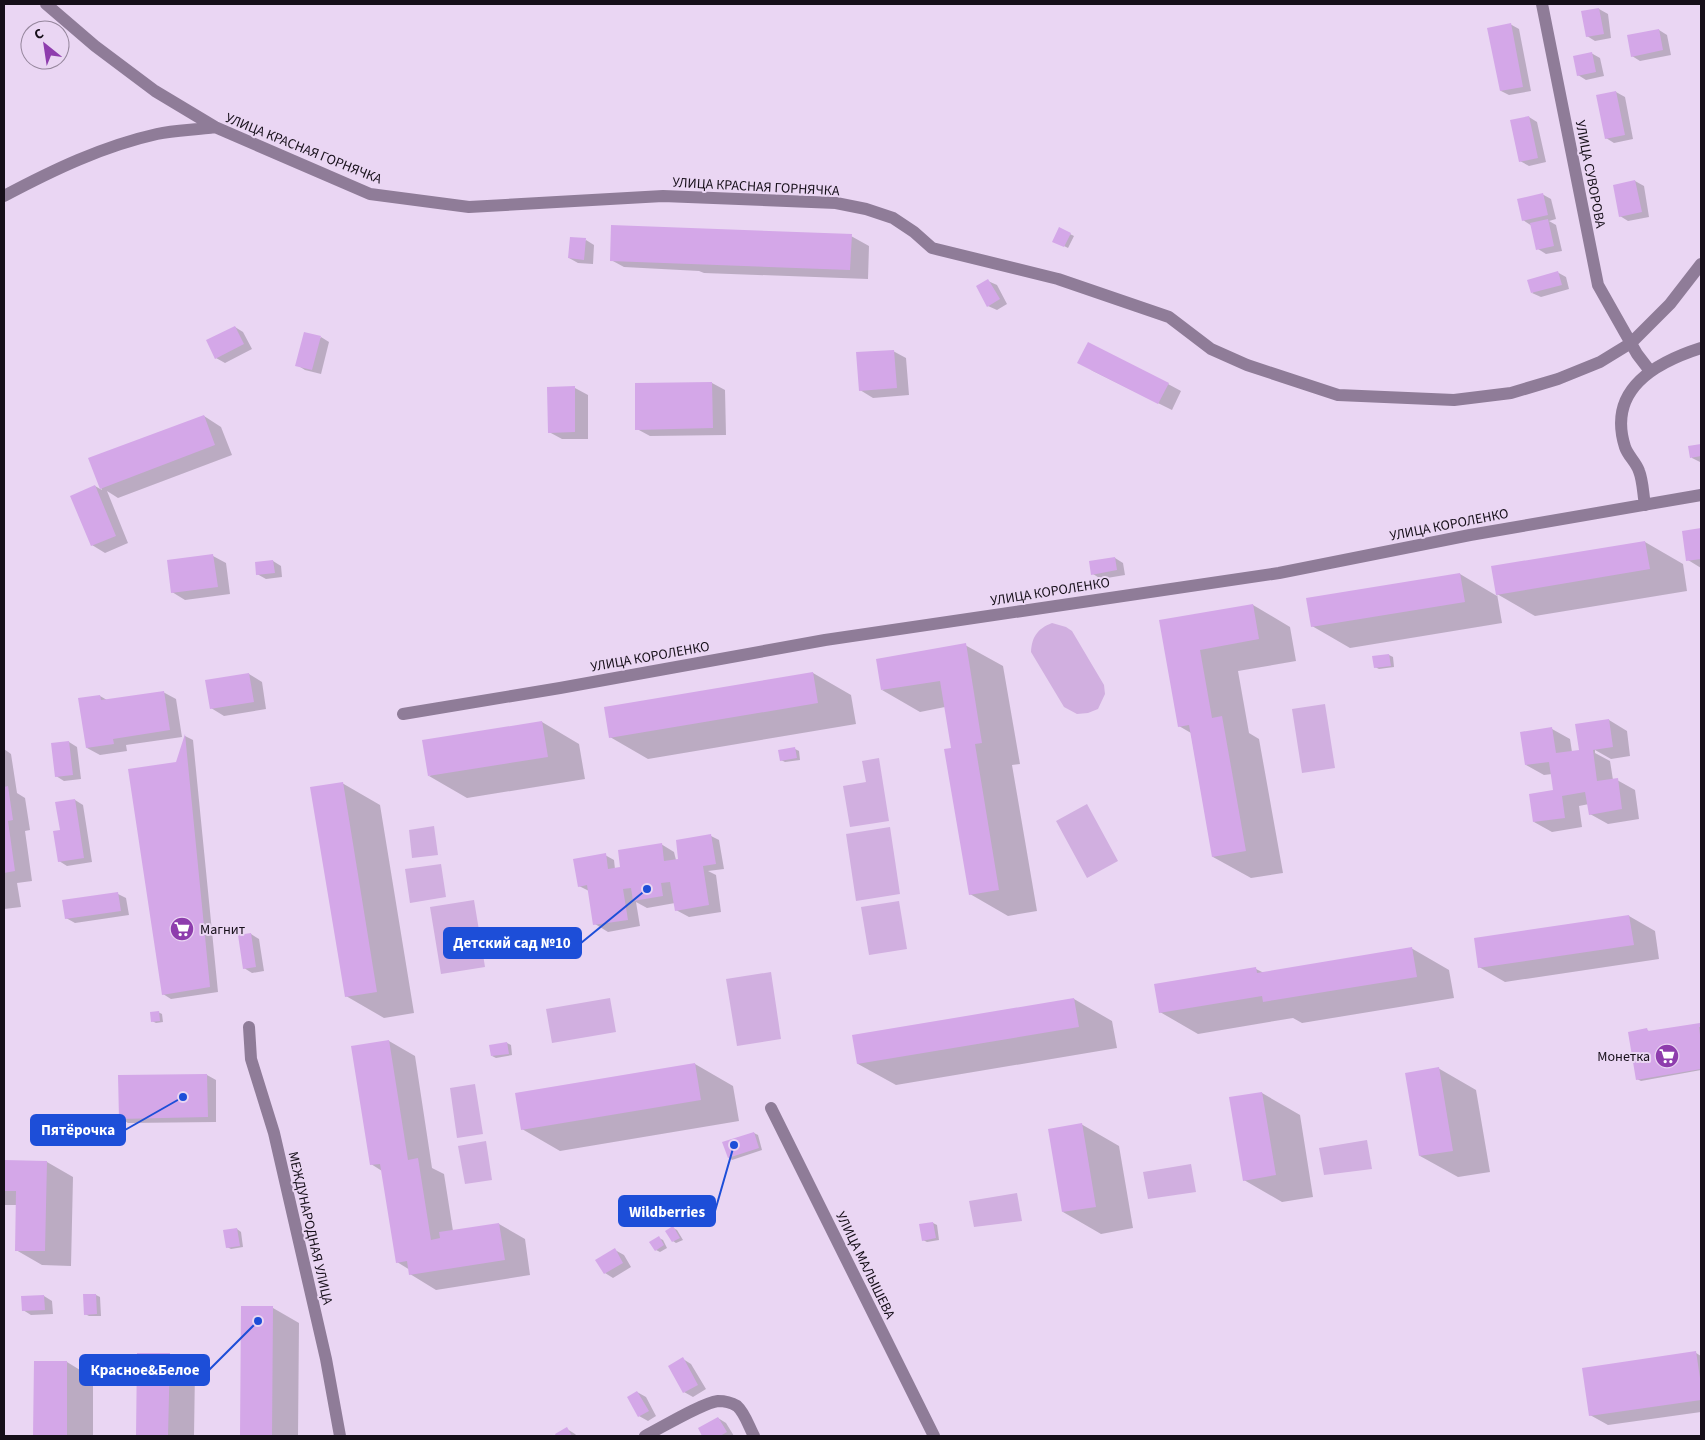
<svg xmlns="http://www.w3.org/2000/svg" width="1705" height="1440" font-family="'Source Sans 3',sans-serif">
<rect width="100%" height="100%" fill="#ead6f3"/>
<path fill="#d1afe0" d="M1052,623L1066,627L1072,631L1104,685L1105,694L1098,709L1088,713L1077,714L1064,707L1031,652C1032,637 1037,629 1052,623Z
M1325,704L1335,768L1302,773L1292,709Z
M879,758L889,821L850,827L843,786L866,782L862,761Z
M1087,804L1118,861L1087,878L1056,821Z
M434,826L438,855L412,858L409,830Z
M890,827L900,894L856,901L846,834Z
M441,864L446,897L410,903L405,869Z
M474,900L485,967L441,974L430,907Z
M899,901L907,949L869,955L861,907Z
M771,972L781,1039L737,1046L726,979Z
M610,998L616,1032L552,1043L546,1009Z
M475,1084L483,1134L457,1138L450,1088Z
M1367,1140L1372,1169L1324,1175L1319,1148Z
M486,1141L492,1180L465,1184L458,1146Z
M1191,1164L1196,1192L1148,1199L1143,1172Z
M1017,1193L1022,1221L974,1227L969,1201Z"/>
<path fill="#0003" d="M1599,9L1608,14L1611,38L1595,41L1587,36Z
M1510,24L1519,29L1531,91L1509,95L1501,91Z
M1659,30L1667,35L1671,55L1640,61L1632,56Z
M1591,53L1600,58L1604,76L1586,80L1578,75Z
M1616,92L1625,97L1633,139L1614,143L1606,138Z
M1529,117L1537,122L1546,162L1529,166L1520,161Z
M1635,181L1644,186L1649,217L1628,221L1620,216Z
M1542,194L1551,199L1556,219L1549,221L1556,225L1562,251L1546,254L1538,249L1532,226L1523,220Z
M1060,229L1074,236L1068,248L1054,241Z
M851,236L869,246L868,279L704,273L699,271L624,267L611,260Z
M586,240L594,245L593,264L578,263L569,258Z
M1557,272L1566,277L1569,289L1541,297L1532,293Z
M988,281L997,285L1007,304L997,310L988,306Z
M235,327L243,332L252,349L225,363L216,358Z
M321,337L329,342L321,374L305,370L297,365Z
M893,351L906,358L909,395L873,398L860,390Z
M1091,370L1168,384L1181,391L1172,410Z
M712,383L725,390L726,435L650,436L637,429Z
M575,388L588,395V439H562L549,432Z
M204,416L221,427L232,455L118,498L107,491L128,543L105,553L92,545L95,486L102,490L90,459Z
M1701,445V462H1700L1692,458L1690,447Z
M1701,529V568L1688,560L1683,532Z
M1645,542L1683,564L1687,591L1535,616L1497,594L1502,623L1350,648L1312,626L1460,574L1497,596L1493,567Z
M213,556L226,563L230,594L185,600L172,592Z
M1115,558L1123,563L1125,575L1101,579L1093,574Z
M273,561L281,566L282,577L266,579L257,574Z
M1253,605L1290,627L1296,661L1238,671L1249,733L1259,739L1283,873L1251,878L1213,857L1191,733L1179,726L1160,621Z
M965,645L1003,666L1020,764L1012,765L1037,911L1008,916L970,894L953,749L945,707L920,712L882,690Z
M1389,655L1393,657L1394,667L1379,669L1375,667Z
M813,673L851,695L856,724L648,759L610,737Z
M249,674L262,682L266,709L224,716L211,708Z
M163,692L176,699L182,737L126,745L127,751L100,755L87,748L100,696L107,700Z
M1609,720L1627,731L1630,756L1611,759L1595,750V753L1610,761L1613,780H1617L1635,790L1639,819L1608,824L1590,814L1589,804L1579,806L1582,827L1552,832L1534,822L1554,791L1552,774L1544,775L1526,765L1552,729L1570,739L1572,752L1581,751Z
M542,722L579,744L585,779L467,798L429,776Z
M185,736L193,740L218,992L171,999L163,994L177,763Z
M69,742L77,747L81,779L64,781L56,776Z
M4,749L11,754L17,793L25,798L30,830L25,831L32,881L17,883L21,907L4,909Z
M795,749L799,751L800,760L785,762L781,760Z
M342,783L380,805L414,1013L384,1018L346,996Z
M75,800L83,805L92,862L67,866L59,861L61,831Z
M711,836L719,840L724,869L708,871L716,875L721,912L689,917L676,910L675,903L647,908L636,902L640,926L608,932L595,924L589,891L579,886L605,855L614,860L615,869L622,868L661,844L674,852L676,860H678Z
M118,894L126,898L129,915L75,923L66,918Z
M1629,916L1655,931L1659,959L1505,982L1479,967L1475,940Z
M251,934L259,939L264,971L252,973L244,968Z
M1411,948L1449,970L1454,998L1302,1023L1293,1018L1198,1034L1160,1012L1256,969L1264,973Z
M1074,999L1112,1021L1117,1048L896,1085L858,1064L853,1036Z
M158,1012L162,1014L163,1022L156,1023L152,1021Z
M1700,1024L1701,1070L1641,1081L1637,1079L1647,1030L1651,1032Z
M389,1041L415,1056L432,1168L444,1174L453,1231L499,1224L525,1239L530,1275L436,1290L410,1274V1270L397,1262L382,1171L371,1164Z
M507,1043L511,1045L512,1055L496,1058L492,1056Z
M695,1064L733,1086L739,1121L560,1151L522,1129Z
M1438,1068L1476,1090L1490,1172L1458,1177L1420,1156Z
M207,1075L216,1080V1122L128,1123L120,1118L119,1077Z
M1262,1093L1300,1115L1313,1197L1282,1202L1244,1180Z
M1081,1124L1119,1146L1133,1228L1101,1234L1063,1212Z
M754,1133L758,1135L762,1150L732,1160L729,1157Z
M4,1161L47,1162L73,1177L71,1266L42,1265L16,1250L17,1205H4Z
M933,1223L937,1225L939,1240L927,1242L923,1240L921,1225Z
M673,1228L677,1230L683,1240L676,1243L673,1241Z
M237,1229L241,1232L243,1247L231,1249L227,1247Z
M659,1238L663,1240L667,1248L660,1252L656,1250Z
M615,1250L624,1255L631,1267L613,1278L605,1273Z
M96,1295L100,1297L101,1316H89L85,1314Z
M44,1296L52,1301L53,1314L31,1315L23,1310Z
M243,1308H273L299,1323L298,1436H242Z
M1696,1353L1701,1356V1412L1608,1425L1590,1415Z
M138,1354L169,1355L195,1370L194,1436H137Z
M683,1359L691,1364L706,1389L693,1397L684,1392Z
M35,1362H67L93,1378V1436H34Z
M637,1392L646,1397L656,1416L648,1421L639,1416Z
M718,1418L726,1423L734,1436H704L699,1429Z
M567,1429L575,1434L577,1436H558L557,1435Z"/>
<path fill="#d4a7e8" d="M1599,8L1604,34L1586,37L1581,11Z
M1511,23L1523,87L1500,91L1487,28Z
M1659,29L1663,50L1631,57L1627,35Z
M1592,52L1596,72L1577,76L1573,56Z
M1616,91L1625,135L1605,139L1596,95Z
M1529,116L1538,158L1519,162L1510,120Z
M1635,180L1642,212L1619,217L1613,185Z
M1543,193L1548,215L1522,221L1517,199Z
M1548,219L1554,246L1536,250L1530,223Z
M611,225L852,234L850,270L610,261Z
M1059,227L1071,233L1064,247L1052,242Z
M570,237L586,238L584,260L568,258Z
M1558,271L1562,285L1531,293L1527,280Z
M988,279L1000,299L987,307L976,286Z
M235,326L244,344L215,359L206,340Z
M304,332L321,336L312,370L295,366Z
M1088,342L1169,383L1158,404L1077,363Z
M894,350L897,388L859,391L856,352Z
M712,382L713,428L635,430V383Z
M575,386V432L548,433L547,387Z
M204,415L215,445L100,489L88,458Z
M1701,444V456L1690,458L1688,446Z
M95,485L116,536L91,546L70,496Z
M1701,528V559L1686,561L1682,531Z
M1645,541L1650,569L1496,595L1491,566Z
M213,554L218,587L171,593L167,560Z
M1115,557L1117,570L1091,575L1089,561Z
M273,560L275,573L256,575L255,562Z
M1460,573L1465,602L1311,627L1306,598Z
M1253,604L1259,639L1200,650L1212,718L1222,716L1246,851L1212,857L1189,725L1178,727L1159,620Z
M966,643L982,743L975,744L999,890L969,895L944,749L951,748L940,681L881,690L876,659Z
M1389,654L1391,666L1374,668L1372,656Z
M813,672L818,703L609,738L604,707Z
M249,673L254,702L210,709L205,680Z
M164,691L170,730L113,739L114,744L86,748L78,698L100,695L101,700Z
M1609,719L1613,747L1593,750L1597,781L1618,778L1622,809L1589,815L1585,792L1562,796L1565,818L1533,822L1529,794L1553,790L1549,762L1525,765L1520,732L1552,727L1556,753L1579,750L1575,724Z
M542,721L548,757L428,776L422,740Z
M185,734L210,987L162,995L128,769L176,762Z
M69,741L73,775L55,777L51,743Z
M795,747L797,758L780,761L778,750Z
M343,782L377,992L345,997L310,787Z
M8,786L13,820L8,821L15,871L4,873V787Z
M75,799L84,858L58,862L53,831L60,830L55,802Z
M711,834L716,864L703,866L709,905L675,911L670,882L661,883L663,896L633,901L631,888L623,889L628,920L593,925L587,885L578,887L573,859L606,853L608,869L620,867L618,850L662,843L664,861L678,859L676,840Z
M118,892L121,911L65,919L62,900Z
M1629,915L1634,945L1478,968L1474,938Z
M251,933L256,967L243,969L238,935Z
M1412,947L1417,977L1263,1002L1262,996L1159,1013L1154,984L1256,967L1257,973Z
M1074,998L1079,1027L857,1064L852,1035Z
M159,1011L160,1021L151,1022L150,1012Z
M1700,1023L1701,1027H1699L1701,1043V1069L1636,1080L1628,1032L1647,1028L1648,1031Z
M389,1040L408,1160L418,1158L431,1240L440,1238L439,1232L499,1223L505,1260L409,1275L407,1261L396,1263L380,1164L370,1165L351,1046Z
M507,1042L509,1054L491,1056L489,1045Z
M695,1063L701,1100L521,1130L515,1093Z
M1439,1067L1453,1151L1419,1156L1405,1073Z
M207,1074L208,1117L119,1119L118,1075Z
M1262,1092L1276,1175L1243,1181L1229,1097Z
M1082,1123L1096,1207L1062,1212L1048,1129Z
M754,1132L759,1148L728,1158L722,1142Z
M4,1160L47,1161L45,1251H15L16,1191H4Z
M933,1222L936,1238L922,1241L919,1224Z
M673,1226L680,1238L672,1242L665,1231Z
M237,1228L240,1246L226,1248L223,1230Z
M659,1236L664,1245L655,1251L649,1242Z
M615,1248L623,1263L604,1274L595,1260Z
M83,1294H96L97,1314L84,1315Z
M44,1295L45,1310L22,1311L21,1296Z
M241,1306H273L272,1436H240Z
M1696,1351L1701,1385V1400L1589,1416L1582,1368Z
M137,1353H170L168,1436H136Z
M683,1357L698,1385L683,1393L668,1366Z
M34,1361H67V1436H33Z
M637,1391L649,1411L638,1417L627,1397Z
M718,1417L727,1432L720,1436H702L698,1428Z
M567,1427L572,1436H556L555,1434Z"/>
<g fill="none" stroke-linecap="round" stroke-linejoin="round">
<path stroke="#8f7c98" stroke-width="12" d="M46,4L95,46L155,91L215,127L370,194L469,207L663,196L836,203L866,209L893,218L914,232L932,248L1058,279L1169,317L1211,349L1247,365L1338,395L1454,400L1511,393L1558,379L1600,362L1631,343L1670,304L1701,264
M1542,4L1598,285L1637,354L1650,371
M4,196C53,170 103,146 157,134C176,130 196,130 215,127
M1645,505C1643,494 1643,481 1639,471C1636,462 1628,456 1625,447C1607,390 1654,363 1701,348
M403,714L560,688L825,640L1279,573L1470,535L1701,495
M249,1027L251,1059L274,1133L326,1359L340,1436
M771,1108L934,1436
M645,1436C661,1428 702,1403 718,1401C724,1401 732,1403 737,1406C745,1413 749,1427 754,1436"/>
</g>
<defs>
<g id="supermarket-disc" transform="scale(1.25)"><circle r="9.5" fill="#8e3dad" stroke="#ead6f3"/><path d="M-6-5.5h2.5l.6 2H6L4.5 2H-2.5L-4.4-4H-6ZM-1.5 3.2a1.3 1.3 0 1 0 .1 0ZM3 3.2a1.3 1.3 0 1 0 .1 0Z" fill="#fff"/></g>
</defs>
<g fill-rule="evenodd">
<use href="#supermarket-disc" x="182" y="929"/>
<use href="#supermarket-disc" x="1667" y="1056"/>
</g>
<g text-anchor="middle" stroke-width="4" stroke-linejoin="round" paint-order="stroke">
<g font-size="14" fill="#160f19" stroke="#ead6f3">
<text transform="translate(304 148) rotate(22)" y="5">УЛИЦА КРАСНАЯ ГОРНЯЧКА</text>
<text transform="translate(1591 174) rotate(79)" y="5">УЛИЦА СУВОРОВА</text>
<text transform="translate(756 186) rotate(3)" y="5">УЛИЦА КРАСНАЯ ГОРНЯЧКА</text>
<text transform="translate(1449 524) rotate(-11)" y="5">УЛИЦА КОРОЛЕНКО</text>
<text transform="translate(1050 591) rotate(-9)" y="5">УЛИЦА КОРОЛЕНКО</text>
<text transform="translate(650 656) rotate(-10)" y="5">УЛИЦА КОРОЛЕНКО</text>
<text transform="translate(311 1228) rotate(77)" y="5">МЕЖДУНАРОДНАЯ УЛИЦА</text>
<text transform="translate(866 1265) rotate(64)" y="5">УЛИЦА МАЛЫШЕВА</text>
</g>
<g font-size="14" fill="#160f19" stroke="#ead6f3" text-anchor="start">
<text x="200" y="934">Магнит</text>
<text x="1650" y="1061" text-anchor="end">Монетка</text>
</g>
</g>
<path fill="none" stroke="#1d4ed8" stroke-width="2" d="M647 889L581 943M183 1097L125 1130M734 1145L715 1211M258 1321L209 1370"/>
<g fill="#1d4ed8" stroke="#ead6f3" stroke-width="2">
<circle cx="647" cy="889" r="5"/>
<circle cx="183" cy="1097" r="5"/>
<circle cx="734" cy="1145" r="5"/>
<circle cx="258" cy="1321" r="5"/>
</g>
<g fill="#1d4ed8" stroke="#1d4ed8" stroke-width="2">
<rect x="444" y="928" width="137" height="30" rx="5"/>
<rect x="31" y="1115" width="94" height="30" rx="5"/>
<rect x="619" y="1196" width="96" height="30" rx="5"/>
<rect x="80" y="1355" width="129" height="30" rx="5"/>
</g>
<g font-size="15" text-anchor="middle" font-weight="bold" fill="#fff">
<text x="512" y="948">Детский сад №10</text>
<text x="78" y="1135">Пятёрочка</text>
<text x="667" y="1217">Wildberries</text>
<text x="145" y="1375">Красное&amp;Белое</text>
</g>
<rect width="1705" height="1440" fill="none" stroke="#160f19" stroke-width="10"/>
<g transform="translate(45 45) rotate(330)"><circle r="24" fill="#ead6f3" stroke="#95869c"/>
<path d="M0-4L9 19L0 12L-9 19Z" fill="#8e3dad"/>
<text y="-8" font-size="14" font-weight="bold" text-anchor="middle" fill="#160f19">С</text>
</g>
</svg>
